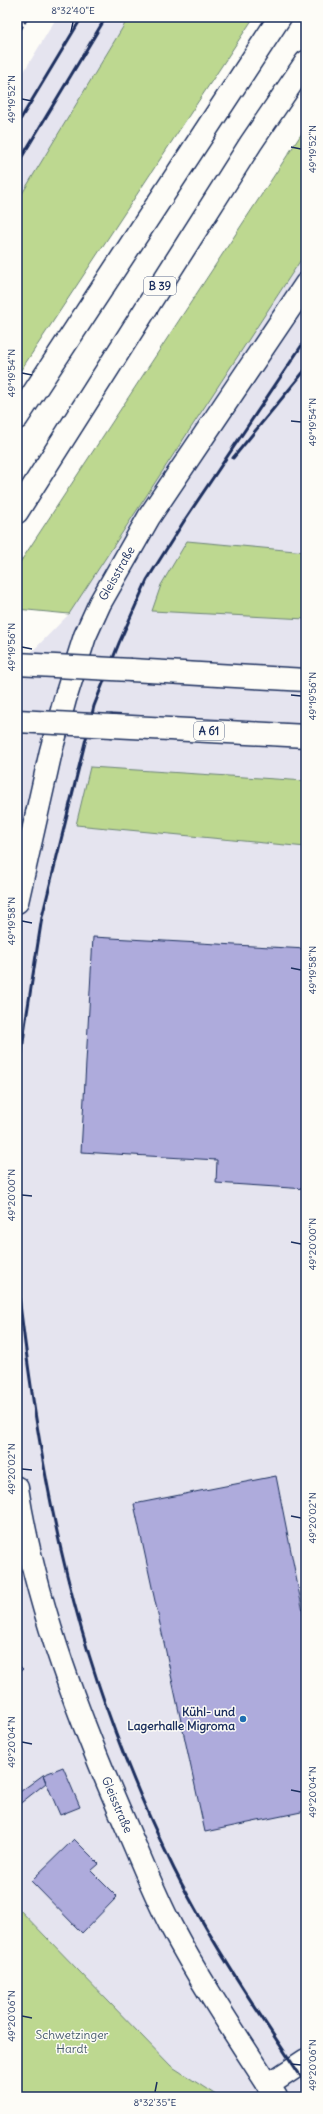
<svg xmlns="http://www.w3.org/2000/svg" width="323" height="2114" font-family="Delius,sans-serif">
<rect width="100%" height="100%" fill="#fdfcf7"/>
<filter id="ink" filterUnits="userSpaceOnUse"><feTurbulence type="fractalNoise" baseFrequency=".025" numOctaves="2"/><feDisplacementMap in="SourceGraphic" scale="8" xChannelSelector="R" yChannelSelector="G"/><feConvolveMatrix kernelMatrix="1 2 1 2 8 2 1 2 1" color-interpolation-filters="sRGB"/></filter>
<g filter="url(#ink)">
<path fill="#e5e4ef" d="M57,17H129L17,202V83Z
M306,252V2097H219L171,2066L17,1907V667L69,614Z"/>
<path fill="#bdd890" stroke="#6c8477" d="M129,17H254L17,376V202Z
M306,127V252L69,614L17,609V567Z
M187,541L306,552V619L152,611L161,585Z
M90,767L306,781V847L76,825Z
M17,1907L171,2066L219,2097H17Z"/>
<path fill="#aeabdc" stroke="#1b2f5e" d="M93,937L306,949V1189L216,1183L217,1160L81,1152Z
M276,1476L306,1627V1811L205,1832L134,1504Z
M17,1663L23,1669L17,1675Z
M63,1767L80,1807L60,1815L43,1775Z
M43,1775L46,1783L17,1806V1794Z
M74,1839L99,1864L91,1871L117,1897L82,1933L31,1881Z"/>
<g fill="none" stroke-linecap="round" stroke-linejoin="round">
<g stroke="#1b2f5e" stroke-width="25">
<g id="minor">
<path id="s1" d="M17,902L51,751L65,699L85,636L100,603L149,517L306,284"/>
<path id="s2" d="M17,1488C36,1609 82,1726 131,1837C144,1867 156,1897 171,1926C202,1985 240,2041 276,2097"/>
<path d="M268,2085L306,2060"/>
</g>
</g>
<g stroke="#1b2f5e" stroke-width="25">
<path id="trunk" d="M17,418L280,17
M17,512L251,143L306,62"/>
</g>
<g stroke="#1b2f5e" stroke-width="25">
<path id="motorway" d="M131,670L306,680
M112,726L306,736"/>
</g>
<path stroke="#1b2f5e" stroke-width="2.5" stroke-dasharray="4 3" stroke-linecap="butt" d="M17,35L28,17"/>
<use href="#minor" stroke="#fdfcf7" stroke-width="22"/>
<use href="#trunk" stroke="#fdfcf7" stroke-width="22"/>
<use href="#motorway" stroke="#fdfcf7" stroke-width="22"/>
<path stroke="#1b2f5e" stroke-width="3" d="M17,125L82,17
M17,165L106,17
M233,458L306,369
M17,1093L25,1026L42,917L94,706L119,643L147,580L186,518L306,339
M17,1280C29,1379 43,1478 67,1575C92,1677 128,1775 174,1869C212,1944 259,2014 306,2084"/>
<g stroke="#1b2f5e" stroke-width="25" stroke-linecap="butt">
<path id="motorway-bridge" d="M17,664L131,670
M17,721L112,726"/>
</g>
<use href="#motorway-bridge" stroke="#fdfcf7" stroke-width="22"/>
</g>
</g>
<path fill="none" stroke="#1b2f5e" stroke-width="1.5" d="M71,32L73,22M22,99L32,101M291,147L301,149M22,373L32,375M291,421L301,422M22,647L32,649M291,695L301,696M22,921L32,923M291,968L301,970M22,1195L32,1196M291,1242L301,1244M22,1469L32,1470M291,1516L301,1518M22,1742L32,1744M291,1790L301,1792M22,2016L32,2018M291,2064L301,2065M155,2092L157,2082"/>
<circle fill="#1f6fb2" stroke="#fdfcf7" stroke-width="1.5" cx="243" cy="1719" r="4"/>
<g text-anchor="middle" stroke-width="3" stroke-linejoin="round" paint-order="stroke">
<g fill="#fdfcf7" stroke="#5f6c8c" stroke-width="1">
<rect x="144" y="277" width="32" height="18" rx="3"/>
<rect x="194" y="722" width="30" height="18" rx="3"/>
</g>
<g font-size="11" font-weight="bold" fill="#1b2f5e">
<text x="160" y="290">B 39</text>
<text x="209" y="735">A 61</text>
</g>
<g font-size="12" fill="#1b2f5e" stroke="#fdfcf7">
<text dy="4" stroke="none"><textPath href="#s1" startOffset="345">Gleisstraße</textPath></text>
<text dy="4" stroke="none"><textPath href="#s2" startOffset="333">Gleisstraße</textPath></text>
</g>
<g font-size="12" font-weight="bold" fill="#1b2f5e" stroke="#fdfcf7" text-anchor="end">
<text x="235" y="1716">Kühl- und<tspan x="235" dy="14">Lagerhalle Migroma</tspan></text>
</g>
<g font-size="12" fill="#44596a" stroke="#fdfcf7">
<text x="72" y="2039">Schwetzinger<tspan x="72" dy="14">Hardt</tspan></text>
</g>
</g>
<rect width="323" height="2114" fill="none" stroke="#fdfcf7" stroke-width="44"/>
<rect x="22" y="22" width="279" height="2070" fill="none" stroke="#1b2f5e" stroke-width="1.5"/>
<g font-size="10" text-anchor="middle" fill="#1b2f5e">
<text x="73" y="14">8°32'40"E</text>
<text transform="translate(11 99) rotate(-90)" y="4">49°19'52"N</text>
<text transform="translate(312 149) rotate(-90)" y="4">49°19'52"N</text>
<text transform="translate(11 373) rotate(-90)" y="4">49°19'54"N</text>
<text transform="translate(312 422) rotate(-90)" y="4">49°19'54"N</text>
<text transform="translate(11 647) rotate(-90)" y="4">49°19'56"N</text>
<text transform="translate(312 696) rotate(-90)" y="4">49°19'56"N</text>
<text transform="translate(11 921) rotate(-90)" y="4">49°19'58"N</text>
<text transform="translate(312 970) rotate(-90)" y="4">49°19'58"N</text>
<text transform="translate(11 1195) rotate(-90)" y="4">49°20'00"N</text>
<text transform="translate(312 1244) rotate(-90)" y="4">49°20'00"N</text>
<text transform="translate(11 1469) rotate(-90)" y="4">49°20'02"N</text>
<text transform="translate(312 1518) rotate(-90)" y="4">49°20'02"N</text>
<text transform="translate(11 1742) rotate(-90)" y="4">49°20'04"N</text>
<text transform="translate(312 1792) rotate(-90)" y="4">49°20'04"N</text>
<text transform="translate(11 2016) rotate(-90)" y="4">49°20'06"N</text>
<text transform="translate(312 2065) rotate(-90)" y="4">49°20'06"N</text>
<text x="155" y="2106">8°32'35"E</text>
</g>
</svg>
